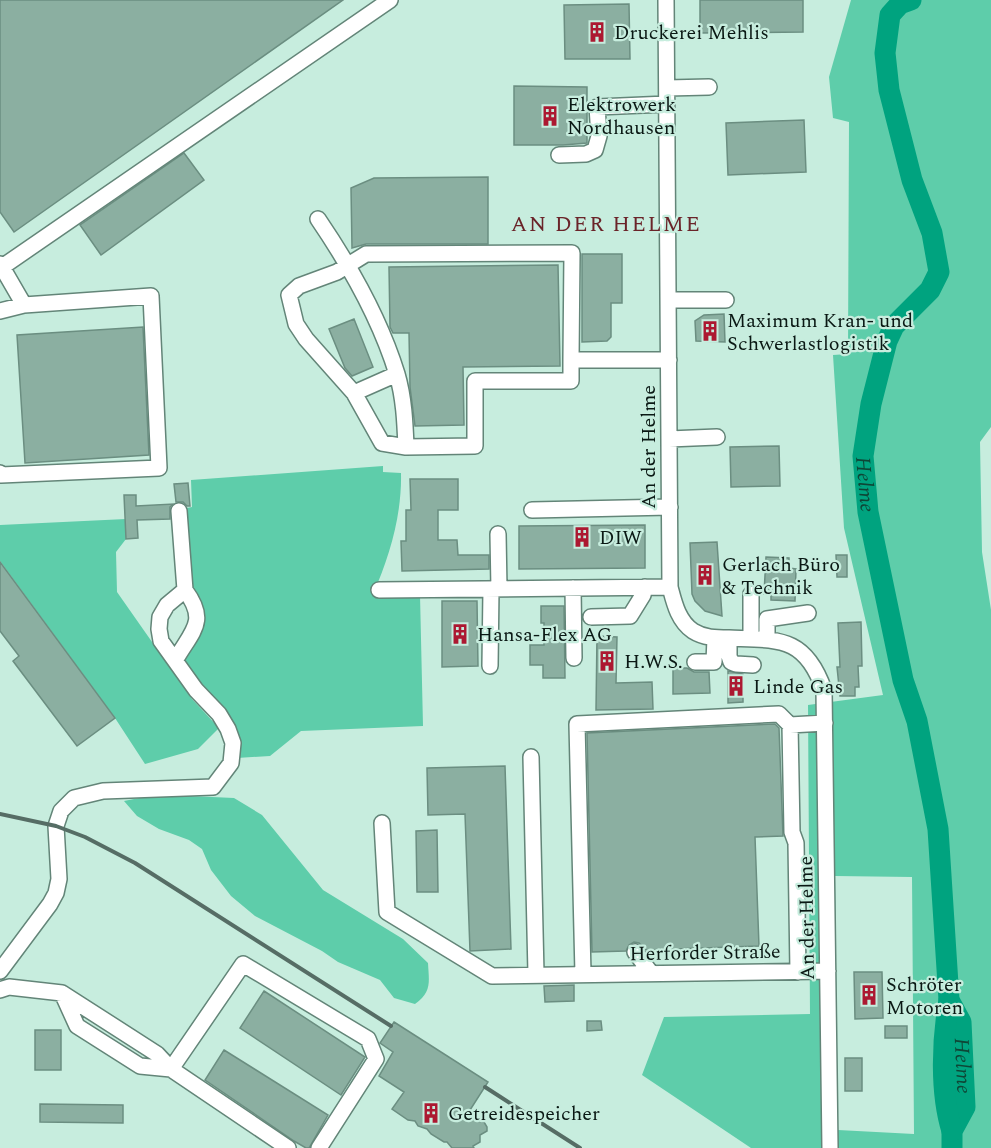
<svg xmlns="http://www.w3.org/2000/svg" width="991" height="1148" font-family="Spectral,serif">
<rect width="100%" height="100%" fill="#c7edde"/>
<path fill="#5ecdaa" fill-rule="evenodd" d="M851,0H991V427L980,442L982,552L991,610V1148H751L642,1075L664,1017L810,1014L808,705L883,695L844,528L833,355L848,354L849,122L833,118L829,77ZM835,876L912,877L914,1134L838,1130Z
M383,466V472L401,473C402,514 390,556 373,594L420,595L423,726L301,731L270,756L237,758L213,702L185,662L186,647L195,636L189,588L192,577L187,508L192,507L191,480Z
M126,519V539L116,552L117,592L192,699L219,728L198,749L145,764L115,718L0,561V525Z
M190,796L234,798L262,815L323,890L403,939L428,963C429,982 432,992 415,1004L394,998L380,980L338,962L322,951L255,916L231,896L211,870L202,849L189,840L159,829L137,816L124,801L139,798Z"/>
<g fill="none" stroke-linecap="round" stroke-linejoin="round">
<g stroke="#00a37f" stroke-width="21">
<path id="s1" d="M911,0L900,4L890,15L885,53L889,90L912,180L932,233L939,272L930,290L894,326L887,341L871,404L863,456L868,512L903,680L917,721L938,829L949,1000L961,1022L965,1107L952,1131V1148"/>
<path d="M949,1000C942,1040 940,1093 952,1131"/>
</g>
</g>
<path fill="#8bafa1" stroke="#6b8e81" stroke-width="1.5" d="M0,0H343L14,232L0,212Z
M700,0H803V32L700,33Z
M629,4L630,59H565L564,5Z
M514,86L587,87V143L563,145H514Z
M804,120L806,172L728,175L726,123Z
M184,153L204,180L101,255L80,225Z
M488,177V244H366L352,248L351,188L374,178Z
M582,254H622V303H611V337L607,341L582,342Z
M558,265L560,366L463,367L464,425L415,426L410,387L409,333H393L390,327L389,267Z
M724,314L725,342L696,341L695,321L704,315Z
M354,319L373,367L352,376L345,368L329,329Z
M143,327L149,455L25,463L17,335Z
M779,446L780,486L731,487L730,447Z
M410,479H458V510H438V540H457L458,555H489V569L402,571L401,541H406V510H411Z
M188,483L190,506H187L183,502H176L174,484Z
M124,495H136V506L173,504L170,507V519L137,520L138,538L126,539Z
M645,525V568L519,569V526Z
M717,542L722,616L705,611L695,601L692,594L690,543Z
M836,555H847V577H837Z
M766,557L789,558V568L796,569L795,601L771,600V594H764Z
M0,562L115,718L77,746L13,661L19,656L0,631Z
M442,601H477L478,666L442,667Z
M541,606H564L565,678H543V665H530V645H544V623H541Z
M861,622L862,666H858L859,687H855V696H840L837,667H840L838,623Z
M597,636L617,637L616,683L652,682L653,709L596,710Z
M673,668H687L694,672H709L710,693L673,694Z
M728,671L743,674V702L728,703Z
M775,724L779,728L783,836L755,837L759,946L646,950L639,943L634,942L629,945L626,951L592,952L587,733Z
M505,766L511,949L470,951L465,814L428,815L427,768Z
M437,830L438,892H417L416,831Z
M854,972H882L883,1018L855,1019Z
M574,985V1001L545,1002L544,986Z
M264,991L365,1057L341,1095L240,1028Z
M587,1021H601L602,1030L587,1031Z
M394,1022L488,1082L470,1110L477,1121L484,1122L487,1127V1131L480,1135V1142L473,1146L474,1148H452L447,1142H444L431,1134L427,1129L418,1126L415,1121L408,1120L392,1109L404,1092L379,1076L393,1052L380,1043Z
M885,1026H907V1038H885Z
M35,1030H61V1070H35Z
M224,1050L328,1115L309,1148H306L294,1141L205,1080Z
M845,1058H862V1091H845Z
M40,1104L123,1105V1123L40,1122Z"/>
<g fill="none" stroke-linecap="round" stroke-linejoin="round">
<g stroke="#638578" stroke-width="18">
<path id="minor" d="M666,0L670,587C674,602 678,621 693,631C704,638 716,638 729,638C779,640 805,636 824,690L830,1148
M667,88L709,87
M559,155L586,154L595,150L599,136L597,107L667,104
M318,219C350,266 380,319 397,374C404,398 405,422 406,447L475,446V381H571V360H669
M0,264L2,267L390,0
M2,267L24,305
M668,300H726
M0,311L24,305L151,296L159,468L1,475L0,473
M354,393L397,374
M669,439L717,437
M406,447L382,443L354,393L306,339L296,324L289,295L299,286L337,272L366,254L572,253L571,360
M532,510L670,507
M179,511L185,590
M498,534L499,589
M573,588L574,658
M379,590L670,587
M591,617L630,616L643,595L645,587
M729,638V656L731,662L736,664L753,665
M751,639V594
M767,639V619L808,613
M695,662H714L715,638
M490,666L491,589
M790,725L825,723
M531,757L536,974
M382,823L387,912L492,976L828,971
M635,952L651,973
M0,971L50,904L56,893L59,879L56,826L61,811L74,798L103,791L213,787L231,763L233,743L228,729L219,714L196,690L161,641L159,629L160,617L167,605L185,590C208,621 193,630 176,659
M583,974L577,724L779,714L790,725L792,832L796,843L798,972
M0,990L9,987L62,993L157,1054L171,1069L288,1148
M62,993L77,1026L140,1066L171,1069L243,964L368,1039L376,1059L319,1148"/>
</g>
<use href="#minor" stroke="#fff" stroke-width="15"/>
<path stroke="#566d65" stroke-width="4" d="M0,814L56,826L85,837L135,863L391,1026
M485,1087L580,1148"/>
</g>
<defs>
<g id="building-bare" transform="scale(1.62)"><path d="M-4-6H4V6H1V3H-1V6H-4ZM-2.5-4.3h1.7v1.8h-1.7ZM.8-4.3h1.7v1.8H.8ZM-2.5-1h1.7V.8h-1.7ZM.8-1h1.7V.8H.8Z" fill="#ac1831" stroke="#c7edde" stroke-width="2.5" paint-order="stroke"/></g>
</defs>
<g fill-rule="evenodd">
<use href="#building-bare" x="597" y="32"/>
<use href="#building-bare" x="550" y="116"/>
<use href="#building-bare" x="710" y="331"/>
<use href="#building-bare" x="582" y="537"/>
<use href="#building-bare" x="705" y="575"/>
<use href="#building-bare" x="460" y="634"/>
<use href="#building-bare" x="607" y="661"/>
<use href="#building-bare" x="736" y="686"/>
<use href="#building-bare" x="869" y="995"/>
<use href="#building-bare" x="431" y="1113"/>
</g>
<g text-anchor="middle" stroke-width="4.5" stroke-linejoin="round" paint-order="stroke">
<g font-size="20" fill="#0a1814" stroke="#c7edde" text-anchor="start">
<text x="614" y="39">Druckerei Mehlis</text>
<text x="567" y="111">Elektrowerk<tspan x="567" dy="23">Nordhausen</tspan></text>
<text x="727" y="327">Maximum Kran- und<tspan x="727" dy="23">Schwerlastlogistik</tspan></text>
<text x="599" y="544">DIW</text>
<text x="722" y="571">Gerlach Büro<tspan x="722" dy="23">&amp; Technik</tspan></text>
<text x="477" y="641">Hansa-Flex AG</text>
<text x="624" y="668">H.W.S.</text>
<text x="753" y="693">Linde Gas</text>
<text x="886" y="991">Schröter<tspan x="886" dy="23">Motoren</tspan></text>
<text x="448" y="1120">Getreidespeicher</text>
</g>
<g font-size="20" fill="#0a1814" stroke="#c7edde">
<text transform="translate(648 447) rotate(-90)" y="7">An der Helme</text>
<text transform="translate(806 918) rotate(-91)" y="7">An der Helme</text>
<text transform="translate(705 952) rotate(-1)" y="7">Herforder Straße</text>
</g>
<g font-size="21" font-style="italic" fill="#0e4636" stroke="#c7edde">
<text dy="7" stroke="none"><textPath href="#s1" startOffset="525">Helme</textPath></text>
<text dy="7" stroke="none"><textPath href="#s1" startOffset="1118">Helme</textPath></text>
</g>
<g font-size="22" letter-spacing="1.5" fill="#6a2429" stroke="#c7edde">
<text x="606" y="231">AN DER HELME</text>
</g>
</g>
</svg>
